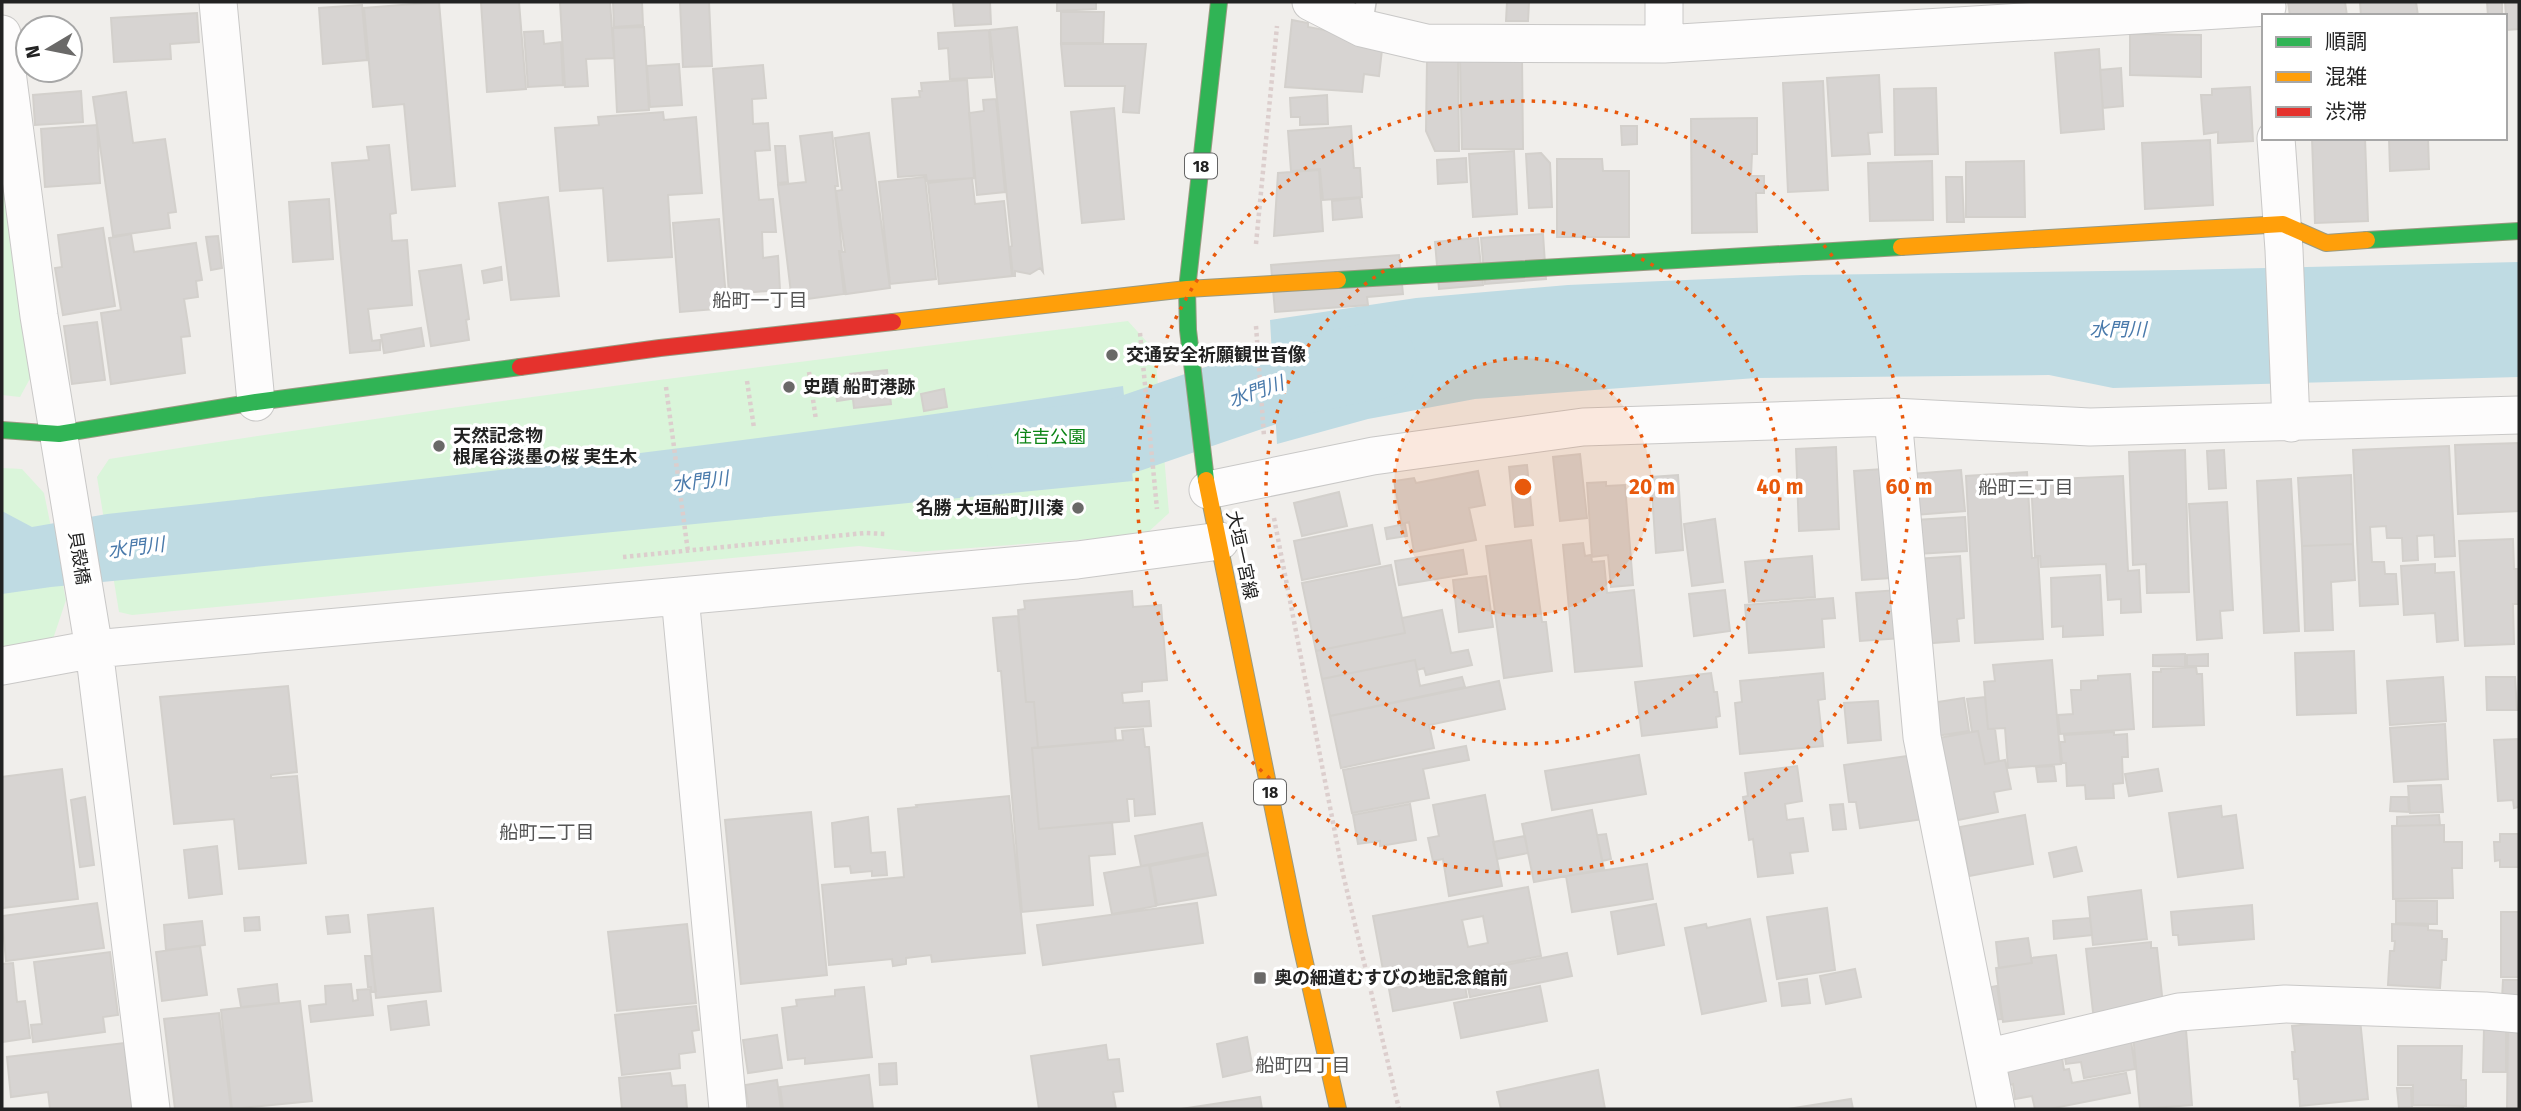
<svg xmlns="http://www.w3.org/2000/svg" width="2521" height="1111" font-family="'Fira Sans','Noto Sans JP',sans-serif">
<rect width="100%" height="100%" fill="#f0eeeb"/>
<path fill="#daf5da" d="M2,175L33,373L20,397L2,395Z
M1128,321L1155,351L1169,513L1145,535L916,552L859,546L132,615L119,612L97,477L109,459C447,405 787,363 1128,321Z
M2,468L22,469L44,493L66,600L51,645L2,654Z"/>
<path fill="#bfdbe3" d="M2519,262V377L2113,388L2049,375L1756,378L1475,399L1368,419L1277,444L1270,320L1416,298L1568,285L1803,275L2179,270Z
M1123,386L1133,481L51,587L2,594V511L32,527L107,514C446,477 786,439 1123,386Z"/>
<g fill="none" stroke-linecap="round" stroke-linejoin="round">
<path stroke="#bfdbe3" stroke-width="77" d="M1025,448L1111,440L1295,377L1378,360"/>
</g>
<path fill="#d7d4d2" stroke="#d3d0cc" stroke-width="2" fill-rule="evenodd" d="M439,2L455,186L412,190L404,104L373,107L364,8Z
M481,2H519L526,89L487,92Z
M560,2H610L614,58L586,59L588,86L565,87Z
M613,2H642L643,25L614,27Z
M680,2H709L712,66L683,67Z
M953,2H990L991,24L955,26Z
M1057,2H1096V9L1057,11Z
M1507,2H1529L1528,21H1506Z
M2288,2H2345L2347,16H2290Z
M2360,2H2416L2418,16H2361Z
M2487,2H2502V16H2488Z
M2505,2H2519V29L2507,30Z
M362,5L367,60L323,64L319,8Z
M1061,12H1104L1103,43H1061Z
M197,13L199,42L170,44L171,59L114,62L111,18Z
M1292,20L1308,23V27L1383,41L1379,76L1364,74L1362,92L1285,87Z
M644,27L649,110L617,112L613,28Z
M1017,27L1043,272L1040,268L1030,274L1015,271V276H1013L1010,247L1012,246L990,30Z
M989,30L992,77L950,79L948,48L939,49L938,33Z
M543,31L544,44L561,42L563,85L528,87L524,32Z
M2130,34L2201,35V77L2130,75Z
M1061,44H1146L1139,113L1123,112L1125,86H1065Z
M2099,49L2104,129L2061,133L2055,53Z
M1522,58L1523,149H1462L1460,59Z
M1427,60H1458L1459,151H1435L1426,131Z
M679,64L682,105L650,107L647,66Z
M763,65L766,98L752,99L753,124L768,123L770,150L755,151L759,200L773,199L776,232H762L763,258L778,256L780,290L729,294L713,69Z
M2121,68L2123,106L2103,108L2100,70Z
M1879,75L1882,132L1868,133L1870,154L1832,156L1827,78Z
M967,80L974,178L927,181L926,175L898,177L892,99L920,97L919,91H922L921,83Z
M1823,81L1828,190L1788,192L1783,83Z
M2250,87L2253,141L2218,143V132L2204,134L2201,95H2212V89Z
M1936,88L1938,154L1895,155L1894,89Z
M81,91L83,122L35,125L33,95Z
M126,92L133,143L165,139L176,212L168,213L170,228L113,236L93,97Z
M1327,95L1328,124L1300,125V117H1291L1290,98Z
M996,99L1005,192L977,195L969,113L984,111L983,100Z
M1114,108L1124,219L1082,223L1071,112Z
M663,112L664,120L696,117L702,193L668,195L672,257L608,261L603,188L560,191L555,128L599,125L598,117Z
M1757,118V154H1752L1751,176H1764V193H1756L1757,232L1692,233L1691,119Z
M97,125L100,183L45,187L41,129Z
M1351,126L1354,168H1360L1362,197L1323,200L1320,169L1291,171L1288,131Z
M1621,126H1637V144L1622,145Z
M832,132L838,186H835L842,251H839L844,294L792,301L778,185L806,182L800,136Z
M869,133L890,288L846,294L840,252H845L836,191L842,190L835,138Z
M2312,138H2365L2368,221L2315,223Z
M2389,138H2428L2429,169L2390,171Z
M2210,140L2213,205L2145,209L2142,143Z
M389,145L396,213L390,214L392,241L407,240L412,305L368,309L372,341L380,340V350L350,353L332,163L369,160L367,147Z
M775,146H785L788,182L778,183Z
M1514,151L1517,214L1473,217L1469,154Z
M1541,153L1550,163L1552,207L1529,208L1526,154Z
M1466,158L1467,182L1438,184L1437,160Z
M1557,159H1602L1603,171H1629V237H1557Z
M1932,161L1933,220L1870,221L1868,163Z
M2024,161L2025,217H1966V162Z
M1319,170L1323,231L1274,236L1278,173Z
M925,177L936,279L890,284L879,182Z
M1946,177H1962L1964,222H1947Z
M972,178L975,204L1004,201L1012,276L939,284L928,183Z
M548,197L559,296L511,300L499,203Z
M1360,198L1362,217L1333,220L1332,201Z
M329,199L333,259L293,262L289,202Z
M719,219L727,308L680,312L673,223Z
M103,228L115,306L63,315L55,268L62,267L58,235Z
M131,234L134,252L196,243L202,280L196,281L198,297L184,299L190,336L181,337L185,373L111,384L101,313L121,310L109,238Z
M1543,234L1546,279L1485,284L1481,238Z
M218,236L222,268L211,270L206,237Z
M1478,238L1483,285L1439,289L1435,242Z
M1399,255L1403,294L1367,297L1368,305L1275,312L1271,265Z
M461,265L469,319L466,320L469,340L431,346L419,271Z
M501,267L502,280L484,283L482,271Z
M97,322L105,380L72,384L64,326Z
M421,328L424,346L384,353L381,335Z
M887,370L891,404L854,408L850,374Z
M849,385L851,399L837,401L835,387Z
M944,389L947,407L924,411L921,394Z
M2519,443V511L2458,514L2455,445Z
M2449,446L2455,556L2435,557L2434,535L2417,536L2418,560L2403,561L2402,538H2387L2386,526L2370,527L2372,562H2384L2385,574H2396L2398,604L2360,606L2353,450Z
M1836,447L1839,529L1799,531L1796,449Z
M2185,450L2189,592L2147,593L2146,564L2133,565L2129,452Z
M2224,450L2226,488L2209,489L2207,451Z
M1580,454L1587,518L1560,521L1553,457Z
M1527,465L1533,525L1515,527L1509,467Z
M1883,469L1891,578L1862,580L1854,471Z
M1961,470L1965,511L1915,515L1912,474Z
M1478,471L1485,505L1469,508L1476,540L1414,552L1409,522L1402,524L1394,481L1414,478L1416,483Z
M2027,472L2032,558L2038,557L2043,639L1975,643L1966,476Z
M1678,475L1683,550L1656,553L1651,477Z
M2351,475L2353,544L2302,546L2298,478Z
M2123,476L2128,571L2139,570L2141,612L2121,613V599L2108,600L2106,564L2041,567L2040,556H2035L2031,480Z
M2291,479L2299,631L2264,633L2257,481Z
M1606,482V486L1625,485L1633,585L1611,587L1608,555L1592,557L1587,483Z
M1339,492L1347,526L1302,536L1294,503Z
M2227,502L2233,610L2220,611L2222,638L2197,640L2189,504Z
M1965,517L1967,551L1917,554L1915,520Z
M1715,519L1723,582L1692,586L1684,524Z
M1405,524L1407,536L1387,539L1385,528Z
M1372,525L1380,564L1302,580L1294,541Z
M2513,539L2514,569H2519V604H2513L2514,644L2465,646L2459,541Z
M1531,540L1542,622H1546L1552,671L1504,678L1486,546Z
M1583,543L1585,556L1591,555L1592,562L1604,561L1607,593L1634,590L1642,666L1575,672L1563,545Z
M2353,544L2355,580L2331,582L2333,630L2305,631L2302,546Z
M1463,550L1467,574L1399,585L1395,561Z
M1812,556L1815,597L1749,602L1745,562Z
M1960,556L1964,618L1957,619L1959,641L1921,644L1916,559Z
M2435,564V573L2454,572L2458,640L2437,642L2435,613L2404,615L2401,566Z
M1391,565L1405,633L1316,651L1302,583Z
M2100,575L2103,635L2063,637V626L2052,627L2051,578Z
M1486,576L1493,627L1459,632L1453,580Z
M1725,590L1730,631L1694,636L1689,594Z
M1899,590L1902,638L1860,641L1856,593Z
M1132,591L1133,607L1161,605L1167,680L1142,682V691L1122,693L1123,703L1149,701L1151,726L1115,728L1116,741L1038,748L1034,702H1026L1018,610L1025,609L1024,601Z
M1833,598L1835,618L1822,619L1824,647L1749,653L1745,605Z
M1442,610L1451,653L1468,650L1472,665L1426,675L1424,668L1417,670L1415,660L1322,679L1316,651L1405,633L1402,618Z
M1018,616L1026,702H1034L1038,748H1032L1039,829L1112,822L1115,854L1089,856L1093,905L1022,912L1001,671H998L993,618Z
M2354,651L2356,713L2297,715L2295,653Z
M2185,654V667L2153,666V655Z
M2208,654V666H2187V655Z
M1415,660L1420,686L1462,677L1465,687L1330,716L1322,679Z
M2052,660L2061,764L2008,768L2005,728L1988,729L1984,682L1995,681L1993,665Z
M2196,667L2197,674H2202L2204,725L2153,727V672H2161V669Z
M1711,673L1714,692H1717L1720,716L1716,717L1717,727L1642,736L1635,682Z
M1823,673L1825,699L1818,700L1823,746L1740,754L1735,703L1742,702L1740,681Z
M2130,674L2134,729L2060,734L2058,715L2073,714L2071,690H2081V681L2098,680V676Z
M2443,677L2446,721L2390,725L2387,681Z
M2486,677H2515L2517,710H2487Z
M1499,681L1505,709L1429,725L1434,748L1341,768L1330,716Z
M288,686L297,772L271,775V778L297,776L306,863L239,869L234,819L174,824L160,697Z
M1985,697L1988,729H1995L1999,761L1985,764L1978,731L1972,732L1967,699Z
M1964,698L1969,731L1936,736L1931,703Z
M1878,701L1881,740L1848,743L1844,703Z
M2445,724L2448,779L2394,782L2390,728Z
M1143,729L1145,747H1149L1155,814L1135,816L1134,799H1127L1129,821L1039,829L1032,748L1123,740L1122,731Z
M1978,731L1985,764L2005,760L2011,789L1994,792L1998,812L1948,822L1933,739Z
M2114,732V735L2127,734L2128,757H2122L2123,783L2113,784L2114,798L2086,799L2085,785L2067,786L2066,763H2062L2060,742H2065L2064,735Z
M2519,739V807L2514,808L2513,800L2498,801L2494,740Z
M1466,746L1469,760L1423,769L1429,798L1352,813L1343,770Z
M1639,755L1646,794L1552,810L1545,771Z
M1915,755L1924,819L1860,828L1856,802H1849L1844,765Z
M1797,766L1802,801L1785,804L1787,820L1803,818L1808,851L1790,853L1793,873L1758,877L1753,839L1749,840L1743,797L1748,796L1745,773Z
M2054,766L2056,781L2038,782L2036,767Z
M62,769L78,899L2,908V777Z
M2158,769L2162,791L2129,796L2125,774Z
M2441,785L2443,812L2410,813L2408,786Z
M1485,795L1502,886L1449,896L1443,859L1433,861L1428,838L1439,836L1433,805Z
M1009,796L1025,953L932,962L931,955L906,958V964L893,966L892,959L829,965L822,885L904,877L898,809L917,807L916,805Z
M85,797L94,865L80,867L71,800Z
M2391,797H2408L2409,812L2390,811Z
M1410,804L1416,840L1380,846V841L1358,844L1353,815Z
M1843,804L1846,829L1833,830L1830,805Z
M2221,806L2222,817L2236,815L2243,868L2178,877L2169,813Z
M1592,810L1604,869L1534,882L1522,824Z
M811,812L827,975L741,984L725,820Z
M2025,815L2033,864L1969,876L1960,827Z
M2439,815L2440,825L2397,826V817Z
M868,817L871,853L885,852L887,875L872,876V871L851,873L850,866L835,867L832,823Z
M1202,823L1208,853L1141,866L1135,836Z
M2444,825V842H2462V868H2452L2453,898L2393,899L2392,826Z
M1606,834L1611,859L1602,861L1597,835Z
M2500,834H2519V867H2500V860L2495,861L2494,842H2500Z
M1525,836L1528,853L1497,859L1493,842Z
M217,846L222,894L189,898L184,850Z
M2076,847L2082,871L2054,877L2049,853Z
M1208,855L1216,895L1157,905L1150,866Z
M1647,864L1653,899L1572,912L1566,876Z
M1149,865L1156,906L1112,914L1104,873Z
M1528,887L1541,956L1386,986L1373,916ZM1483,916L1488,943L1468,947L1462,920Z
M2141,890L2147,939L2093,945L2088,897Z
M2396,901H2437V924L2396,923Z
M97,903L104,948L6,961L2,916Z
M1197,903L1203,943L1043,965L1037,925Z
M1656,904L1664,945L1618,954L1611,912Z
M2252,905L2254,939L2179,945L2178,935H2173L2171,912Z
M433,908L441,991L376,998L368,915Z
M1827,908L1835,970L1777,979L1767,917Z
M2501,912H2519V977H2501Z
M348,915L350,932L328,934L326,917Z
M259,917L260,930L245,931L244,918Z
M2090,918L2092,935L2054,939L2053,921Z
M1750,919L1766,1001L1702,1014L1685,928L1706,924L1707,928Z
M202,921L205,945L166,950L164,925Z
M687,924L696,1003L617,1011L608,932Z
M2392,924L2428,926V930L2442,931V939H2447L2446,960H2442L2440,988L2388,985L2390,951H2394L2395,941H2392Z
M2028,938L2032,963L1999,968L1996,942Z
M2151,942V948H2157L2163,1005L2094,1021L2086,949Z
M200,946L207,995L162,1001L156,952Z
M110,952L118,1015L103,1017L105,1032L33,1042L31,1025L42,1024L34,962Z
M1567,953L1572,976L1470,997L1465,973Z
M2056,955L2064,1014L2003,1022L1996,968L2032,963L2031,958Z
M365,956H371L376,991L371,992V987H368Z
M13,963L17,1002L25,1001L30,1038L2,1042V964Z
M1855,969L1861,997L1826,1004L1820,976Z
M1463,975L1467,997L1393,1011L1389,989Z
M1807,979L1810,1003L1782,1006L1779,983Z
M2503,980H2519V999H2502Z
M277,984L279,1003L241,1007L238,989Z
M351,984L353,1001L358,1000L357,990L370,989L373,1015L311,1022L309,1006L326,1004L325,986Z
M1540,986L1547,1021L1461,1038L1454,1003Z
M1997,986L2002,1019L1986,1021L1981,989Z
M864,987L872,1057L805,1064V1058L788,1060L782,1008L797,1006L796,1000L835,996V990Z
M300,1001L312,1101L232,1109L221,1010Z
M426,1001L429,1025L391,1030L388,1006Z
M696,1006L699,1030L692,1031L695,1052L679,1054L680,1068L622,1075L615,1015Z
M219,1013L231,1109H175L164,1019Z
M2360,1019L2368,1099L2300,1106L2298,1079H2294L2292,1052H2295L2292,1026Z
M2508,1027H2519V1109H2507Z
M2484,1028H2506V1072H2483Z
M2186,1030L2192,1105L2140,1109L2133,1035Z
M2130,1033L2135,1069L2084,1078L2081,1062L2066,1064L2063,1044Z
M777,1035L782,1068L748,1073L743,1040Z
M1247,1037L1253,1070L1223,1077L1217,1044Z
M124,1043L132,1109H50L48,1092L11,1097L7,1057Z
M1106,1045L1108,1060L1119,1059L1123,1091L1113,1092L1116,1109H1039L1031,1056Z
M2060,1046L2064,1070L2069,1069L2072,1083L2126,1073L2130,1093L2049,1109H2035L2032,1096L2015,1099L2013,1084L2004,1087L1998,1058Z
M2398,1046H2462L2461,1080H2466V1106L2413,1105V1085H2398Z
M896,1063L897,1084L880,1085L879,1064Z
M1598,1070L1605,1109H1501L1497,1092Z
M670,1073L672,1086L685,1085L687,1109H622L619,1078Z
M869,1075L873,1109H783L780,1087Z
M777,1080L781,1109H749L745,1085Z
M2397,1088H2411L2412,1108H2399Z
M1260,1097L1262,1109H1181Z
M1851,1099L1853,1109H1788Z
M2410,1108H2463V1109H2410Z"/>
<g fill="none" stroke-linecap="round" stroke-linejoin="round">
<g stroke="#c9c8c7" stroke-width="22">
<path id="lane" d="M1362,28L1366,2"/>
</g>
<g stroke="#c9c8c7" stroke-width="39">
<path id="street" d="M218,2L256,402
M1311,2L1362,28L1426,43L1664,44L2267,7
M1664,2V44
M2,34L39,316L94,649L2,666
M2276,138L2284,250L2291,423
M1893,417L1922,737L1996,1109
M1208,490L1373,456L1583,427L1893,417L2090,427L2519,415
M680,596L728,1109
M1986,1058L2179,1012L2285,1004L2485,1011L2519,1014
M151,1109L94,649L1077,560L1220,541"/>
</g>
<g stroke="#999a82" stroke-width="18">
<path id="fast" d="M2367,240L2519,231
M1338,280L1901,247
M2,430L59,434L256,402L520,367
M1206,480L1188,330L1187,289L1219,2"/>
</g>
<g stroke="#999a82" stroke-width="18">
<path id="slow" d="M1901,247L2283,224L2326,243L2367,240
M893,322L1187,289L1338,280
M1206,480L1299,936L1338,1109"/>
</g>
<g stroke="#999a82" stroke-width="18">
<path id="jam" d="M520,367L660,348L893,322"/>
</g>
<path stroke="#dccecd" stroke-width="4.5" stroke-dasharray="3.5 3.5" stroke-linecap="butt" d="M1256,244L1277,26
M1256,326L1264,436
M1140,333L1157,509
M809,372L816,420
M747,381L754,428
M906,384H909
M666,387L688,552
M1274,518L1343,874L1399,1109
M623,557L865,533L886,534"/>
<use href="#lane" stroke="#fdfcfc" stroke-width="19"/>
<use href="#street" stroke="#fdfcfc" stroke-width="37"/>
<use href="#fast" stroke="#30b455" stroke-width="16"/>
<use href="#slow" stroke="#ff9f0a" stroke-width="16"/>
<use href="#jam" stroke="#e5322d" stroke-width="16"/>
</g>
<circle cx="1523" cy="487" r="129" fill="#e8590c" fill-opacity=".12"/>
<g fill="none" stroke="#e8590c" stroke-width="3.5" stroke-dasharray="3.5 7">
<circle cx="1523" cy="487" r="129"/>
<circle cx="1523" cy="487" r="257"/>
<circle cx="1523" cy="487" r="386"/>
</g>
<g fill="#6a6968" stroke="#fff" stroke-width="2.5">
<circle cx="1112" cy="355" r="7"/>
<circle cx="789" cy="387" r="7"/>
<circle cx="439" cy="446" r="7"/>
<circle cx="1078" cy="508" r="7"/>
<rect x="1253" y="971" width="14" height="14" rx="3.5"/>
</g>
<g text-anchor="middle" stroke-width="7" stroke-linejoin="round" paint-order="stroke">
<g fill="#fff" stroke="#646464" stroke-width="2">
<rect x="1185" y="153.5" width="32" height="25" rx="5"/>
<rect x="1254" y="779.5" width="32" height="25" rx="5"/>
</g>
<g font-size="16" font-weight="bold" fill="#222">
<text x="1201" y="172">18</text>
<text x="1270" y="798">18</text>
</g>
<g font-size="18" font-weight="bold" fill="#222" stroke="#fff" text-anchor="start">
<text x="1126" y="361">交通安全祈願観世音像</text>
<text x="803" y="393">史蹟 船町港跡</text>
<text x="453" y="442">天然記念物<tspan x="453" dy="21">根尾谷淡墨の桜 実生木</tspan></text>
<text x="1064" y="514" text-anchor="end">名勝 大垣船町川湊</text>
<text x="1274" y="984">奥の細道むすびの地記念館前</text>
</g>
<g font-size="18" fill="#0c8416" stroke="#fff">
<text x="1050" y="443">住吉公園</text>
</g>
<g font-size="18" fill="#222" stroke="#fff">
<text transform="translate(1242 555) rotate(78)" y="6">大垣一宮線</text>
<text transform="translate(79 558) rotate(81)" y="6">貝殻橋</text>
</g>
<g font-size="19" fill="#555" stroke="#fff">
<text x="760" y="307">船町一丁目</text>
<text x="2026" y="494">船町三丁目</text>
<text x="547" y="839">船町二丁目</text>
<text x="1303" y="1072">船町四丁目</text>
</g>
<g font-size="19" font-style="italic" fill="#4a7aab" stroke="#fff">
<text x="2118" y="336">水門川</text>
<text transform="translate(1256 391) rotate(-19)" y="7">水門川</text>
<text transform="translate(700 481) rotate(-7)" y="7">水門川</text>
<text transform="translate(136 547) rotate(-7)" y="7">水門川</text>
</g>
</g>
<circle cx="1523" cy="487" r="10" fill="#e8590c" stroke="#fff" stroke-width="3.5"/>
<g font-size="21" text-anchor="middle" font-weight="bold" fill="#e8590c" stroke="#fff" stroke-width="7" stroke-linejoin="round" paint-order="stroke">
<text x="1652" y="494">20 m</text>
<text x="1780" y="494">40 m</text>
<text x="1909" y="494">60 m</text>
</g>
<rect width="2521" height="1111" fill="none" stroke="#222222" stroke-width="7"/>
<rect x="2262" y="14" width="245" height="126" fill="#ffffff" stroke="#a7a7a7" stroke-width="2"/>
<rect x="2276" y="37" width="35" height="10" fill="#30b455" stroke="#a7a7a7" stroke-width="2"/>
<text x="2325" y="49" font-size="21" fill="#222222">順調</text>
<rect x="2276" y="72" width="35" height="10" fill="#ff9f0a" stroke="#a7a7a7" stroke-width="2"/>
<text x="2325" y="84" font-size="21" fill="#222222">混雑</text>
<rect x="2276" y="107" width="35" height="10" fill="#e5322d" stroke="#a7a7a7" stroke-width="2"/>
<text x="2325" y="119" font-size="21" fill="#222222">渋滞</text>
<g transform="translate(49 49) rotate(260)"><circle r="33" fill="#ffffff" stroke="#a7a7a7" stroke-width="2"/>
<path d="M0-5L12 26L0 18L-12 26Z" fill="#6a6968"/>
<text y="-10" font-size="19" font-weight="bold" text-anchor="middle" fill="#222222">N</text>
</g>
</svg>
